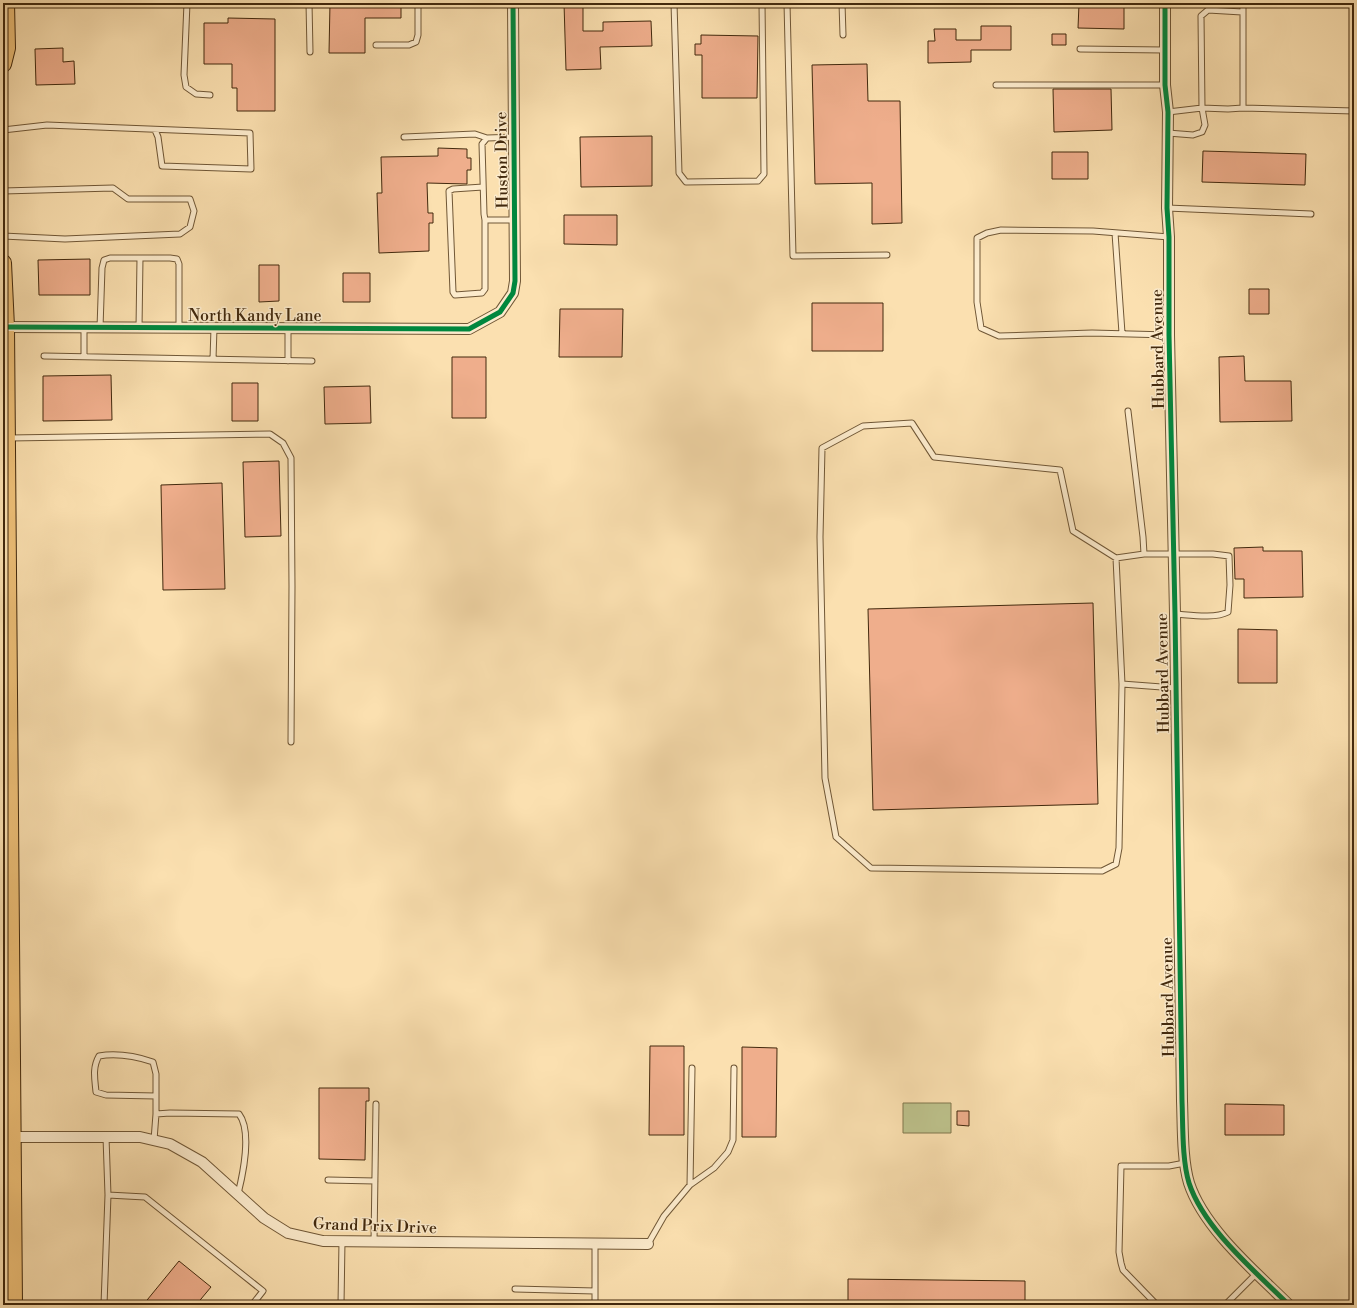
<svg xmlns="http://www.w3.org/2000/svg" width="1357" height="1308" font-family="'Libre Bodoni',serif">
<rect width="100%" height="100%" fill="#fbe0b0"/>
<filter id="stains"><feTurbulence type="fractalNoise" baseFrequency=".005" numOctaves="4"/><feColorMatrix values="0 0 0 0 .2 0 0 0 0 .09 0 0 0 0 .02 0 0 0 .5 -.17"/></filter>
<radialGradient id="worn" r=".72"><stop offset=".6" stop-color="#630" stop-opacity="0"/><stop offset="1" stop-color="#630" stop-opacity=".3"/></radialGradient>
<path fill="#bdc28c" stroke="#80764c" d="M903,1103H951V1133H903Z"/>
<path fill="#efae8c" stroke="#42290d" d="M330,3H401V18H365V53H329Z
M564,3H583V31H603V22L651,21L652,46L600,47L601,69L566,70Z
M1079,4H1124V29L1078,28Z
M228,18L275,19V111H237V88H232V64H204V23H228Z
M981,26H1011V50H971V62L928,63V41H935L934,29H956V40H981Z
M1052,34H1066V45H1052Z
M701,35L758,36L757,98H702V55H695V44H701Z
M63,48V62L74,61L75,84L36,85L35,49Z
M867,64L868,101H900L902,223L872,224V183L815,184L812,65Z
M1053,89H1111L1112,130L1054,132Z
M652,136V186L581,187L580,137Z
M438,148L467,149V158H471V170H467V184L427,183L428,213H433V223H429V251L379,253L377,193H382L381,157L438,156Z
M1203,151L1306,154L1305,185L1202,182Z
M1052,152H1088V179H1052Z
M564,215H617V245L564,244Z
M90,259V295H39L38,260Z
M259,265H279V301L259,302Z
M343,273H370V302H343Z
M1249,289H1269V314H1249Z
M812,303H883V351H812Z
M560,309H623L622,357H559Z
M1244,356L1245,381H1291L1292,421L1220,422L1219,357Z
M452,357H486V418H452Z
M111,375L112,420L43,421V376Z
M232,383H258V421H232Z
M370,386L371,423L325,424L324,387Z
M279,461L281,536L245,537L243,462Z
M222,483L225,589L163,590L161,485Z
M1263,547V551H1302L1303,597L1244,598V579H1235L1234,548Z
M1093,603L1098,804L873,810L868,609Z
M1238,629L1277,630V683H1238Z
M650,1046H684V1135H649Z
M742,1047L777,1048L776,1137H742Z
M319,1088H369V1101H366L365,1160L319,1159Z
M1225,1104L1284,1105V1135H1225Z
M957,1111H969V1126L957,1125Z
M179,1261L211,1287L196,1305H143Z
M848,1279L1025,1281V1305H848Z"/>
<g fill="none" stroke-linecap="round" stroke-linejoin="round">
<g stroke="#705736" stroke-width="7">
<path id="lane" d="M187,3L184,75L186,87L196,94L210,95
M309,3L310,52
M674,3L679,173L686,182L758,181L764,174L762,3
M787,3L793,256L887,255
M842,3L843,35
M1243,3V108
M376,45H409L416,42L418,35V3
M1080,49L1164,50
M996,85H1165
M1168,112L1202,108L1228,109L1243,108L1354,111
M3,130L47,125L250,133L251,169L162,166L158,137L155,130
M1168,133L1193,135L1202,132L1205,125L1202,108L1201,16L1208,10L1242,12
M404,137L475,134L487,138
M514,137L487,138L482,144L484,214L485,220H515
M483,187L453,189L449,191L453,292L455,295L482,293L485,289V220
M3,191L113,188L128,199H190L194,211L190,227L180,234L65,239L3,236
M1167,208L1311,214
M1115,233L1122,333
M100,328L102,268L104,260L110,258H170L177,259L179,264V328
M139,328L140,258
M1169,335L1092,333L999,336L981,328L977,302V238L987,233L1001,230L1093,231L1169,237
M44,356L312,361
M84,356V328
M213,359L214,328
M288,361V328
M1128,411L1143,537L1144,554
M9,438L270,434L283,443L291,458L292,586L291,742
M1116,558L1122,684L1119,848L1116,864L1102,871L871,868L836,837L825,778L820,537L822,448L863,426L912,423L934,457L1060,470L1073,531L1116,558L1144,554H1213L1229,556L1230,585L1228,612C1215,619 1190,615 1175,614
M1122,684L1175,688
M156,1096L106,1095L96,1092C95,1080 92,1068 99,1056C117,1053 135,1056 153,1062L156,1074V1114
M154,1140L156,1114L170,1113L239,1114C252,1131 243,1174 238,1194
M328,1180L375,1181
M690,1185L692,1068
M108,1195L145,1197L263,1291L252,1305
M374,1242L376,1104
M648,1244L664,1216L690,1185L714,1168L728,1152L733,1140L734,1068
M515,1289L595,1291
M104,1305L108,1195L106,1137
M341,1305L342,1241
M595,1305V1244
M1157,1305L1123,1270L1121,1263L1119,1252L1121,1166H1169L1185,1163
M1225,1305L1257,1273"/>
</g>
<g stroke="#705736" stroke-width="12">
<path id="street" d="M1165,3V85L1168,112L1167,208L1169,237V335L1175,614L1182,1101C1183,1126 1182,1160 1189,1183C1204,1229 1256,1272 1289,1305
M6,327L469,329L500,312L513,293L515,281L513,3
M13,1137H140L170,1144L202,1162L264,1218L288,1233L323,1241L648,1244"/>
</g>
<g stroke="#42290d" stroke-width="18">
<path id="primary" d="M3,64L7,48L6,3
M3,263L6,327L14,1305"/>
</g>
<use href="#lane" stroke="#fcebcc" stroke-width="5"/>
<use href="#street" stroke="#fcebcc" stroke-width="10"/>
<use href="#primary" stroke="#eec078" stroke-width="16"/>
<g stroke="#fcebcc" stroke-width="8">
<path id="cycleway" d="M1165,3V85L1168,112L1167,208L1169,237V335L1175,614L1182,1101C1183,1126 1182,1160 1189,1183C1204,1229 1256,1272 1289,1305
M6,327L469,329L500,312L513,293L515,281L513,3"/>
</g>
<use href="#cycleway" stroke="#00873e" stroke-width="5"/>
</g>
<g text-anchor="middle" stroke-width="3" stroke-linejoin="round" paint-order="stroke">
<g font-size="16" fill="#42290d" stroke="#fcebcc">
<text transform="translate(501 160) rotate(-91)" y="6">Huston Drive</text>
<text x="255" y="321">North Kandy Lane</text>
<text transform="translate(1157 349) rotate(-91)" y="6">Hubbard Avenue</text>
<text transform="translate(1162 673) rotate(-91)" y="6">Hubbard Avenue</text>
<text transform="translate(1167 997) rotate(-91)" y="6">Hubbard Avenue</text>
<text transform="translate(375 1225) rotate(2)" y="6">Grand Prix Drive</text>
</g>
</g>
<rect width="1357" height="1308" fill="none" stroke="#fbe0b0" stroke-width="16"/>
<rect x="4" y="4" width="1349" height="1300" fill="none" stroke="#42290d" stroke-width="2"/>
<rect x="8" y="8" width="1341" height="1292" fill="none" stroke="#42290d"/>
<rect width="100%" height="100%" filter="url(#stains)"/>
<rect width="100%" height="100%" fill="url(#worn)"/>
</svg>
